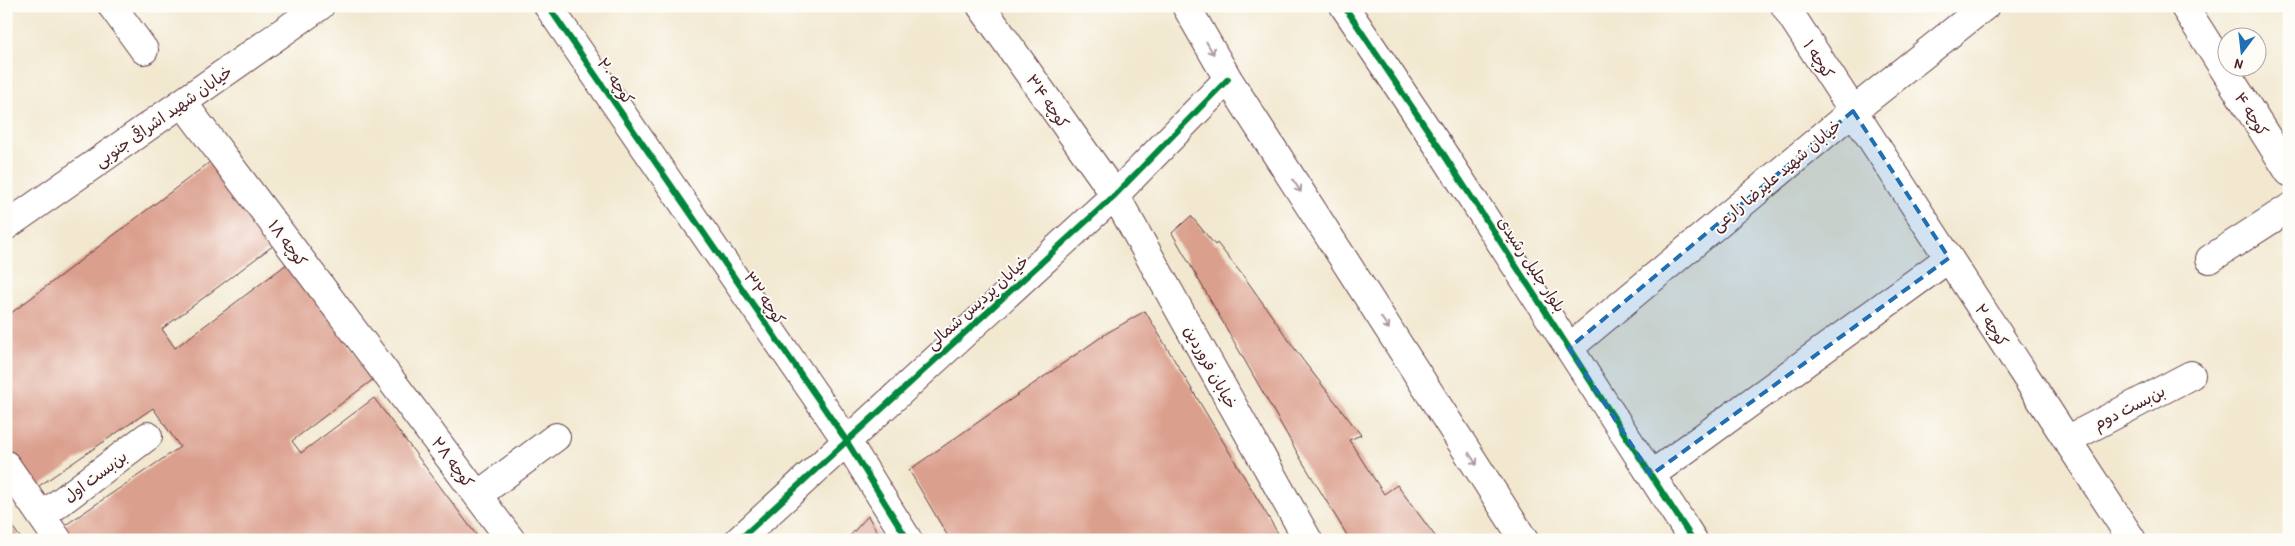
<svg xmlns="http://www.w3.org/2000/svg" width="2295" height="546" font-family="'Patrick Hand','Playpen Sans Arabic',sans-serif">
<rect width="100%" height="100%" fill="#fdfcf7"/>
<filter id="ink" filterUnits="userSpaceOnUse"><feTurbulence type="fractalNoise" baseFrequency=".02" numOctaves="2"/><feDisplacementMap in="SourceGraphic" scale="10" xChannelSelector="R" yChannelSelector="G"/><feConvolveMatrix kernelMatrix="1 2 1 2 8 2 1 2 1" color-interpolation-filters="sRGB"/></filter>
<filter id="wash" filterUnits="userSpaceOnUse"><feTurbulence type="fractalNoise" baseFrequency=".0096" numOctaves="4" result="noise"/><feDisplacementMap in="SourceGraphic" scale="20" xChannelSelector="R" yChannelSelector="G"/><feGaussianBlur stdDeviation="1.12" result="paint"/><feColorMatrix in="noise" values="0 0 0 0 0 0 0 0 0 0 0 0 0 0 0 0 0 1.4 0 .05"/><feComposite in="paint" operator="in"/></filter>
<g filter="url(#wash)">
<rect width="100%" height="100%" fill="#f2e8d0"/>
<g id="blocks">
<path fill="#db9f8d" d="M214,159L274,245L162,329L175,348L287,264L375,378L292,441L301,453L374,398L480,540H74L64,526L180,447L153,408L36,488L6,449V317Z
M1191,216L1215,245L1217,243L1248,282L1302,359L1361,435L1349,440L1384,494L1397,485L1438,540H1350L1302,461L1172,233Z
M1145,311L1282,540H950L909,470L1107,333Z
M868,516L882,540H846Z
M6,518L17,533L22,540H6Z"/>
</g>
</g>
<g filter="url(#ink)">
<use href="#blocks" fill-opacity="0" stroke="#633d44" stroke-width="1"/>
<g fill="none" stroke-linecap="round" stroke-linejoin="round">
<g stroke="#633d44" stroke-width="30">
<path id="minor" d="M112,6L144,50
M548,6L846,440L908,540
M981,6L1115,195L1308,540
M1186,6L1228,79L1524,540
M1344,6L1439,147L1693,540
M1785,6L2132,540
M2184,6L2289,172
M183,103L511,540
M6,226L320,6
M2210,259L2289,208
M1569,348L1853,111L1985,6
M2067,440L2191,375
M6,465L58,540
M1651,475L1949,258
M478,495L556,437
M42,516L148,436
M739,540L1115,195L1228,79"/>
</g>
<use href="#minor" stroke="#fff" stroke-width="28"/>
<g stroke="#fdfcf7" stroke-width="9">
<path id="cycleway" d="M548,6L846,440L908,540
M1344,6L1439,147L1693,540
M739,540L1115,195L1228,79"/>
</g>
<use href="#cycleway" stroke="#00873e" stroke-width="6"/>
</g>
<defs><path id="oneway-shaft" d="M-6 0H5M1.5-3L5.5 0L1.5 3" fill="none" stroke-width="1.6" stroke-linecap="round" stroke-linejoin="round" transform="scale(1.25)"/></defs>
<g stroke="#ae9aa0">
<use href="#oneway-shaft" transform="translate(1210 48) rotate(60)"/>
<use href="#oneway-shaft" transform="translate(1297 186) rotate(57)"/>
<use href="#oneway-shaft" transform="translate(1385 323) rotate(57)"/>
<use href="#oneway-shaft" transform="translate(1473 459) rotate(57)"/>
</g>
</g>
<path fill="#1f6fb2" fill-opacity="0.2" stroke="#1f6fb2" stroke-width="4" stroke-dasharray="10 6" stroke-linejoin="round" d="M1853,111L1949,258L1651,475L1569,348Z"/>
<g text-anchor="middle" stroke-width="4" stroke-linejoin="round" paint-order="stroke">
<g font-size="16" fill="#4a1f2b" stroke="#fdfcf7">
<text transform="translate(1819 59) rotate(57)" y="6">کوچه ۱</text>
<text transform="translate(616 81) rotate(56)" y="6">کوچه ۲۰</text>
<text transform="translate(1048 101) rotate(55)" y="6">کوچه ۳۴</text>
<text transform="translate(2252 114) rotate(58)" y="6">کوچه ۴</text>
<text transform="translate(163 116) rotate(-35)" y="6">خیابان شهید اشراقی جنوبی</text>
<text transform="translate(1776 175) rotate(-40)" y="6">خیابان شهید علیرضا زارعی</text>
<text transform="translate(288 243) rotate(53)" y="6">کوچه ۱۸</text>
<text transform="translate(1532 264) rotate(57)" y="6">بلوار جلیل رشیدی</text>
<text transform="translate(765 298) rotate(56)" y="6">کوچه ۳۲</text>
<text transform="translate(977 302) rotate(-42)" y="6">خیابان پردیس شمالی</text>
<text transform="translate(1992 325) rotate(57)" y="6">کوچه ۲</text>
<text transform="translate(1211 367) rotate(61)" y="6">خیابان فروردین</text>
<text transform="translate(2129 407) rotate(-27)" y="6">بن‌بست دوم</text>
<text transform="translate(453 462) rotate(53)" y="6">کوچه ۲۸</text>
<text transform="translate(95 476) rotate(-37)" y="6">بن‌بست اول</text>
</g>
</g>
<rect width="2295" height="546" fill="none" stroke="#fdfcf7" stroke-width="25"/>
<g transform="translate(2242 52) rotate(195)"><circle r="24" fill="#fdfcf7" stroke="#b5a4a5"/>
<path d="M0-4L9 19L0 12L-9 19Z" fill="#1f6fb2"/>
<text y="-8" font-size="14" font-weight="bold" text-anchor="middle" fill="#4a1f2b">N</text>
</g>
</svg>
